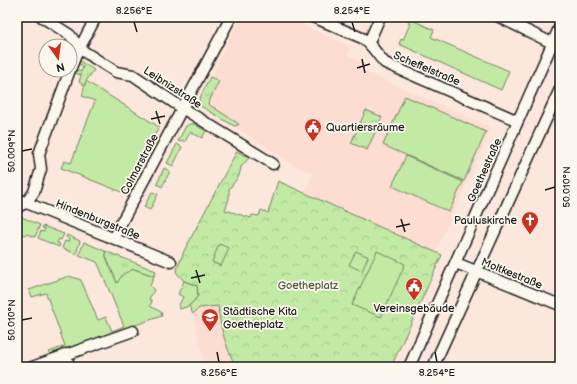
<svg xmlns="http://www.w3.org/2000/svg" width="577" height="384" font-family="'Balsamiq Sans',sans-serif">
<defs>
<pattern id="grass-tufts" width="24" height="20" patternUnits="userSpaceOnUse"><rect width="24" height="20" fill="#c2eaa5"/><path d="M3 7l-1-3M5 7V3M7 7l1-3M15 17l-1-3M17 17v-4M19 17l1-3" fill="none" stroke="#a6c88d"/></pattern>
<pattern id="park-crowns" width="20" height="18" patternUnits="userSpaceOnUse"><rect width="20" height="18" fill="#c2eaa5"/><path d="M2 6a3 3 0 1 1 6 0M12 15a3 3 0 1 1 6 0" fill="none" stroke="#a6c88d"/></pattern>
</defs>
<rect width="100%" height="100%" fill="#fce7dc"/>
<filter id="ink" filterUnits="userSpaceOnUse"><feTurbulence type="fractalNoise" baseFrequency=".025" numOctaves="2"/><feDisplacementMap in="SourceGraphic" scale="8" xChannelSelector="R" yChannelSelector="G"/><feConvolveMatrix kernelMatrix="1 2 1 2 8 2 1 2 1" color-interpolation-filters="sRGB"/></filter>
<g filter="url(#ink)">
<path fill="#fddcd1" d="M241,17H285L347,45L350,49L348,55L362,62L359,69L492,128L435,252L304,194L313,173L295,166L234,126L199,105V100Z
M218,306L219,316L224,340L236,367H199L204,358L193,314L199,308Z"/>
<path fill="url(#grass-tufts)" stroke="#6f8360" d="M78,60L94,70L86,81L85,86L79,82L81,75L75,73L73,78H72L74,69L81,72L83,66L77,63Z
M210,77L219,81L208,104L239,124L238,125L234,126L199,105V100Z
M105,251L156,271L154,276L134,269L117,283L106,257Z"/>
<path fill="url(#park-crowns)" stroke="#6f8360" d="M366,110L382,117L367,150L351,143Z
M237,151L249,158L241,167L239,176L229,189V199L225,210L251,218L252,215L259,216L261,210L268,213L278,181L442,255L391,367H236C226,347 220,328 218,306L199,308L193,314L189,306L198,296L197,286L184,281L176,272L184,251Z"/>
<path fill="#c2eaa5" stroke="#6f8360" d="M410,19L434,30L431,37L509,71L501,90L399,44L401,39L403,40L410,24L408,23Z
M86,81L159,127L124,193L61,168L64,161L71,163L95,101L82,96Z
M405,96L486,132L464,181L383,145Z
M190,124H194L206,131L202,138L190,132L185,142L182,140L180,142L178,141L186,126Z
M177,144L182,147L173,166L167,163Z
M406,156L463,182L449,212L392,186Z
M164,168L170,171L162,187L157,184Z
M152,192L158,194L150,210L144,207Z
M17,215L40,225L35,237C27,234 23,232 17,240V228L19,225L17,224Z
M43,226L64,234L61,240L59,239L57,243L60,244L59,247L38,238L41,231L44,232L45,229L42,228Z
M67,235L80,241L76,254L62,248L65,241L68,242L69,239L66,237Z
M84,242L105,251L106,257L117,283L123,274L134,269L154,276L150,286L154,290L149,299L152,301L150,306L161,312L162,316L50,354L49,352L65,346L46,293L32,297L29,290L69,276L81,280L98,320L106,317L112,331L124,326L99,266L97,262L79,255Z
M219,244L229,248L221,266L212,262Z
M356,251L368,257L362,271L349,265Z
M377,251L405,264L381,317L352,305Z
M184,281L197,286L198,296L189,306L180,309L179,305L183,297L178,294Z"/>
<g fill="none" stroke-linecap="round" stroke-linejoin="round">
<g stroke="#1c1c1c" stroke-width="13">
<path id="street" d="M42,17L70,35L80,49L116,72L133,75L182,108L273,164
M313,17L362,38C372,44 377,55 385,63L518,121
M499,17L552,43
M369,42L380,17
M70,70L76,55L96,17
M17,199L171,262
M17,207L26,203L34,192L41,169L39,154L70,70
M115,238L119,227L231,17
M456,263L560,305
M65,354L70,367
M32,367L133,331
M409,367L560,26
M433,367L560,89"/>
</g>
<use href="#street" stroke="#fbf7ec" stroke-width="10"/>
</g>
</g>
<path fill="none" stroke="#1c1c1c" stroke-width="1.5" d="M134,22L137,32M352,22L355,32M362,59L365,73M357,68L370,64M156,111L160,124M151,119L165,116M22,151L32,149M545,190L555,187M401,219L405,232M396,227L410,224M196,270L200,283M191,278L205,275M22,320L32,318M217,352L219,362M435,352L437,362"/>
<defs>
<g id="civic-pin" transform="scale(0.9)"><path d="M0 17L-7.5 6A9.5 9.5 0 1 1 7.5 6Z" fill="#c8321e" stroke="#fbf7ec"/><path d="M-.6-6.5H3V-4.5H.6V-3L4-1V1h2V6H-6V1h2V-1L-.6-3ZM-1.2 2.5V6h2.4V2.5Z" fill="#fff"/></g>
<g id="church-pin" transform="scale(0.9)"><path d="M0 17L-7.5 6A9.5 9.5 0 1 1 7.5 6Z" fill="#c8321e" stroke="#fbf7ec"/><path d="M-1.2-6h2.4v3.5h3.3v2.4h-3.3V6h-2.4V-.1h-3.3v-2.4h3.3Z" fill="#fff"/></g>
<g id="school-pin" transform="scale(0.9)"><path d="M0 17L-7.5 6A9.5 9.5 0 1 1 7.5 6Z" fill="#c8321e" stroke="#fbf7ec"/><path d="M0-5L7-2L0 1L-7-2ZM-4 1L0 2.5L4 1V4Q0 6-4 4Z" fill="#fff"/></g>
</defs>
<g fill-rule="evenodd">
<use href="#civic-pin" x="313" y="127"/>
<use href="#church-pin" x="530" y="220"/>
<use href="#civic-pin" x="414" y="286"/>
<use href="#school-pin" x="210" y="317"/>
</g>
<g text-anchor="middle" stroke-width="3.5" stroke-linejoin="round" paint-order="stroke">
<g font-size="11" fill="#1c1c1c" stroke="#fbf7ec">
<text transform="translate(427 68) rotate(23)" y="4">Scheffelstraße</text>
<text transform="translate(173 87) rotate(33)" y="4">Leibnizstraße</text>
<text transform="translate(139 164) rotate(-62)" y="4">Colmarstraße</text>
<text transform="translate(484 170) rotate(-66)" y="4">Goethestraße</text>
<text transform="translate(98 219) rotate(22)" y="4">Hindenburgstraße</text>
<text transform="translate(512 273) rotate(22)" y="4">Moltkestraße</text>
</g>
<g font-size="11" fill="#1c1c1c" stroke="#fbf7ec" text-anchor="start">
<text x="326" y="131">Quartiersräume</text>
<text x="517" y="224" text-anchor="end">Pauluskirche</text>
<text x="414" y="312" text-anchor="middle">Vereinsgebäude</text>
<text x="223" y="315">Städtische Kita<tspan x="223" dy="13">Goetheplatz</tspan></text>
</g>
<g font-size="11" fill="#4e5a45" stroke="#fbf7ec">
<text x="308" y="289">Goetheplatz</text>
</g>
</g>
<rect width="577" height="384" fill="none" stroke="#fbf7ec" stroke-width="44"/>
<g transform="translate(58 58) rotate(166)"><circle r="19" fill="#fbf7ec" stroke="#a29f99"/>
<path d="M0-3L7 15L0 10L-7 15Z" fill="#c8321e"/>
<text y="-6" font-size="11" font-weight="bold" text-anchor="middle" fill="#1c1c1c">N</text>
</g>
<rect x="22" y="22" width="533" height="340" fill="none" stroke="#1c1c1c" stroke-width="1.5"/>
<g font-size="10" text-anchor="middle" fill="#1c1c1c">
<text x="134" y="14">8.256°E</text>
<text x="352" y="14">8.254°E</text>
<text transform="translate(11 151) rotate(-90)" y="4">50.009°N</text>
<text transform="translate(566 187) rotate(-90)" y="4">50.010°N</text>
<text transform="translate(11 320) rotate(-90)" y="4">50.010°N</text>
<text x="219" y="376">8.256°E</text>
<text x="437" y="376">8.254°E</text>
</g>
</svg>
